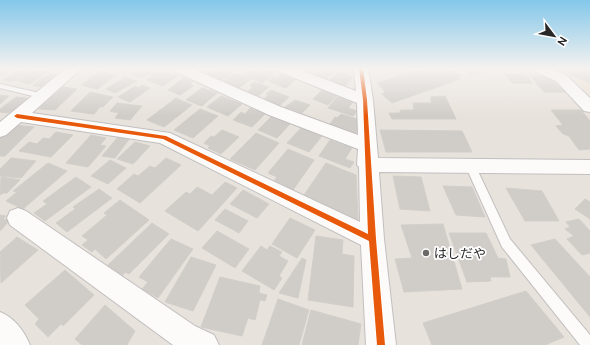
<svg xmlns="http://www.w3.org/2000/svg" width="590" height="345" font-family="Ubuntu,'Noto Sans JP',sans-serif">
<rect width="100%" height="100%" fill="#e8e2dc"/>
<path fill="#ecdfd0" d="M550,68H590V95L572,77Z"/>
<path fill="#d0ccc8" stroke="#d2cec9" d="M0,68H15L0,76Z
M22,68L33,69L17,80L11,81L3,80Z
M115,68H132L125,73L113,69Z
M139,68H155L157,69L141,78L129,73Z
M215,68H225L234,71L222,80L205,74L217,69Z
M259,68H262L275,73L262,83L244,75L252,70L255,71Z
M294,68H317L308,73Z
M321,68H328L335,70L326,79L314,75Z
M424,68H450L461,76L457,77L460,79L392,103L382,94L385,92L378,83Z
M460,68H492L471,75Z
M590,68V83L569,74L571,71L566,69Z
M37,69L49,71L30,84L18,81Z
M100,71L116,75L97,89L81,85Z
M156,72L161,74L165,72L177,76L163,86L147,80Z
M338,72L353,77L345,86L329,80Z
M50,73L58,75L41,87L33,85Z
M235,73L251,79L239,88L222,82Z
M282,74L296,79L286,88L268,81L273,77L277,78Z
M506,74L526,75L532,83H512Z
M530,75L548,77L565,92H544Z
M126,77L137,81L115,93L106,89Z
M184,78L193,82L189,84L193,86L180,95L168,90Z
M254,82L269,87L258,96L247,92L253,87L250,86Z
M142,85L150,88L130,102L118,97L135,86L139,88Z
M63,87L77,89L55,110L39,109Z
M202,88L217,93L202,106L186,100Z
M323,89L338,94L328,105L313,99Z
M271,90L289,97L279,106L264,100L268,95L266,94Z
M90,92L113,97L103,107H100L94,114L71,111Z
M0,95L9,96L0,104Z
M221,96L242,104L228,116L207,107Z
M445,96L456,119H392L389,113H399L401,110H414L413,103H431V97Z
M16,97L27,98L12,111L7,113L0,112V109Z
M337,97L353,102L348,108L357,111L353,116L328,108Z
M176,98L192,105L164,127L147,120Z
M295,100L310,105L302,113L285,107Z
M117,103L142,106L130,120L115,118L119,113L110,111Z
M250,108L265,114L252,127L233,120L241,112L245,114Z
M200,109L218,116L193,138L174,130Z
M551,110H581L590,121V149L579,150L569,136L563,134L556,126L563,125Z
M341,114L357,119V131L355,134L330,124L335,117L337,118Z
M271,117L290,124L277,138L258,130Z
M14,125L34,127L5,156H0V137Z
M301,128L322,136L309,152L287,143Z
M222,130L239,137L221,154L208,148L210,146L204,143L211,136L214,137Z
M380,130L462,131L472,152H386Z
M56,132L73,135L51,157L19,151L29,142L37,144L43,138L49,139Z
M256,133L279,143L255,170L230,159Z
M91,135L106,138L100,145L106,146L88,167L66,163Z
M118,137L130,138L115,158L102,156Z
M330,140L352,148L345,159L354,162L350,168L319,156Z
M135,142L150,146L133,164L117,159Z
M288,149L314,160L293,190L274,181L277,177L268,173Z
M11,158L36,161L21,178L0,176V169Z
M166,158L181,165L140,203L117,189L134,174L138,176L150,166L155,168Z
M110,160L126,168L108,184L91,176Z
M48,163L67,171L23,209L6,201L17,192L13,191Z
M326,163L356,175L358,220L304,195Z
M393,176L421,177L430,211L400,209Z
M1,177L20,180L7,193H3L0,195Z
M76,177L91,187L45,221L34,213L47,204L43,201Z
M225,182L237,188L198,231L165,211L186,192L190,194L197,187L212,195Z
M443,186L472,187L485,217L456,215Z
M506,188L542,191L559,221H525Z
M99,189L112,198L67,232L56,223L75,209L73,207Z
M243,190L269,204L257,218L230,204Z
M585,199L590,202V219L575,209Z
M120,200L149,220L106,259L95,249L92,252L82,245L88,240L82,236L107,215L104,213Z
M225,209L248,221L239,233L215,220Z
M0,215L6,216L3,219L10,220L0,231Z
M290,218L315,230L297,258L272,244Z
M579,219L590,231V253L582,255L567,239L574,236L565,229L570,227L566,222Z
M152,223L169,234L129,274L125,272L122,276L108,265Z
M443,224L462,289L404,292L395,259L412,258L401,225Z
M217,231L249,249L235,268L202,248Z
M449,233H486L498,258L506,259L510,277H490L491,281L467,282Z
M316,236L343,240L342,254L354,256L353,307L308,300Z
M17,237L38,250L1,283L0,252Z
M171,239L193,249L158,298L142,289L148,282L139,277Z
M555,239L590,277V317L531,245Z
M261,246L267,250L270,246L282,252L279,256L288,261L279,276L282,278L274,290L242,271Z
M191,257L216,265L193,311L165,302Z
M302,258L306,260L298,298L279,293Z
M65,270L94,295L63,326L61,324L48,337L35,324L39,319L25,305Z
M220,277L260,286L259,293L267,295L265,301L260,300L255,320L248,318L242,336L201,327Z
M526,291L564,337L545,345H432L423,323Z
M278,299L309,310L299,345H262Z
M105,305L135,331L127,345H82L75,339Z
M311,310L361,324L358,345H302Z"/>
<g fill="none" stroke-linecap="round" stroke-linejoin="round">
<g stroke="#c1bfbf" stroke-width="2">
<path id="service" d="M0,84L44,94L45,96L41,98L0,88Z
M471,163L474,164L476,167L510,239L590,335V345H580L502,247L466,167L468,164Z"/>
</g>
<g stroke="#c1bfbf" stroke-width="2">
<path id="minor" d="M66,68H82L32,113L170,133L360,222L359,167L357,165L358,149L269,115L174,71L172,68H191L281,107L358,135L357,103L277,71L275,68H295L356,91L354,68H368L373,100L378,158L590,160V174L379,172L384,239L396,345H366L361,245L160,143L21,122L6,135L0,137V122Z
M532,68H551L566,75L590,98V112L584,111L556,81L534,71Z
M18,208L26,211L195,326L214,335L219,345H173L10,225L7,218L10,211Z
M0,312C15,318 24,331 30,345H0Z"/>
</g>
<use href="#service" fill="#fcfbfa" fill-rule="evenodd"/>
<use href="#minor" fill="#fcfbfa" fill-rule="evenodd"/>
<g stroke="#fff" stroke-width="2">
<path id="cycleway" d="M359,68H363L367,100L376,239L385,345H377L369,241L163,139L17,118L14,116L17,114L166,136L368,234L363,100Z"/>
</g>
<use href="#cycleway" fill="#e8590c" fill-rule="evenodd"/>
</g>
<linearGradient id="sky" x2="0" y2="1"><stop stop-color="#83c7ea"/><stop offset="0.59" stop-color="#f5f2ef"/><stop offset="1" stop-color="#f5f2ef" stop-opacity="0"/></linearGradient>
<rect width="590" height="116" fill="url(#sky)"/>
<circle fill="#6b6967" stroke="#fff" stroke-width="1.5" cx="426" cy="253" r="4"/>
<g text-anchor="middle" stroke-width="3.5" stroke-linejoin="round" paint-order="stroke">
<g font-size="13" fill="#282828" stroke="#fff" text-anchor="start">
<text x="434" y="258">はしだや</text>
</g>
</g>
<g transform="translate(554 36) rotate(122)" stroke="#ffffff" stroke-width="3" paint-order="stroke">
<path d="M0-3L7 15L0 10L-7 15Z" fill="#282828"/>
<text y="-6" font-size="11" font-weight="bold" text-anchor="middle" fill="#282828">N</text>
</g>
</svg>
